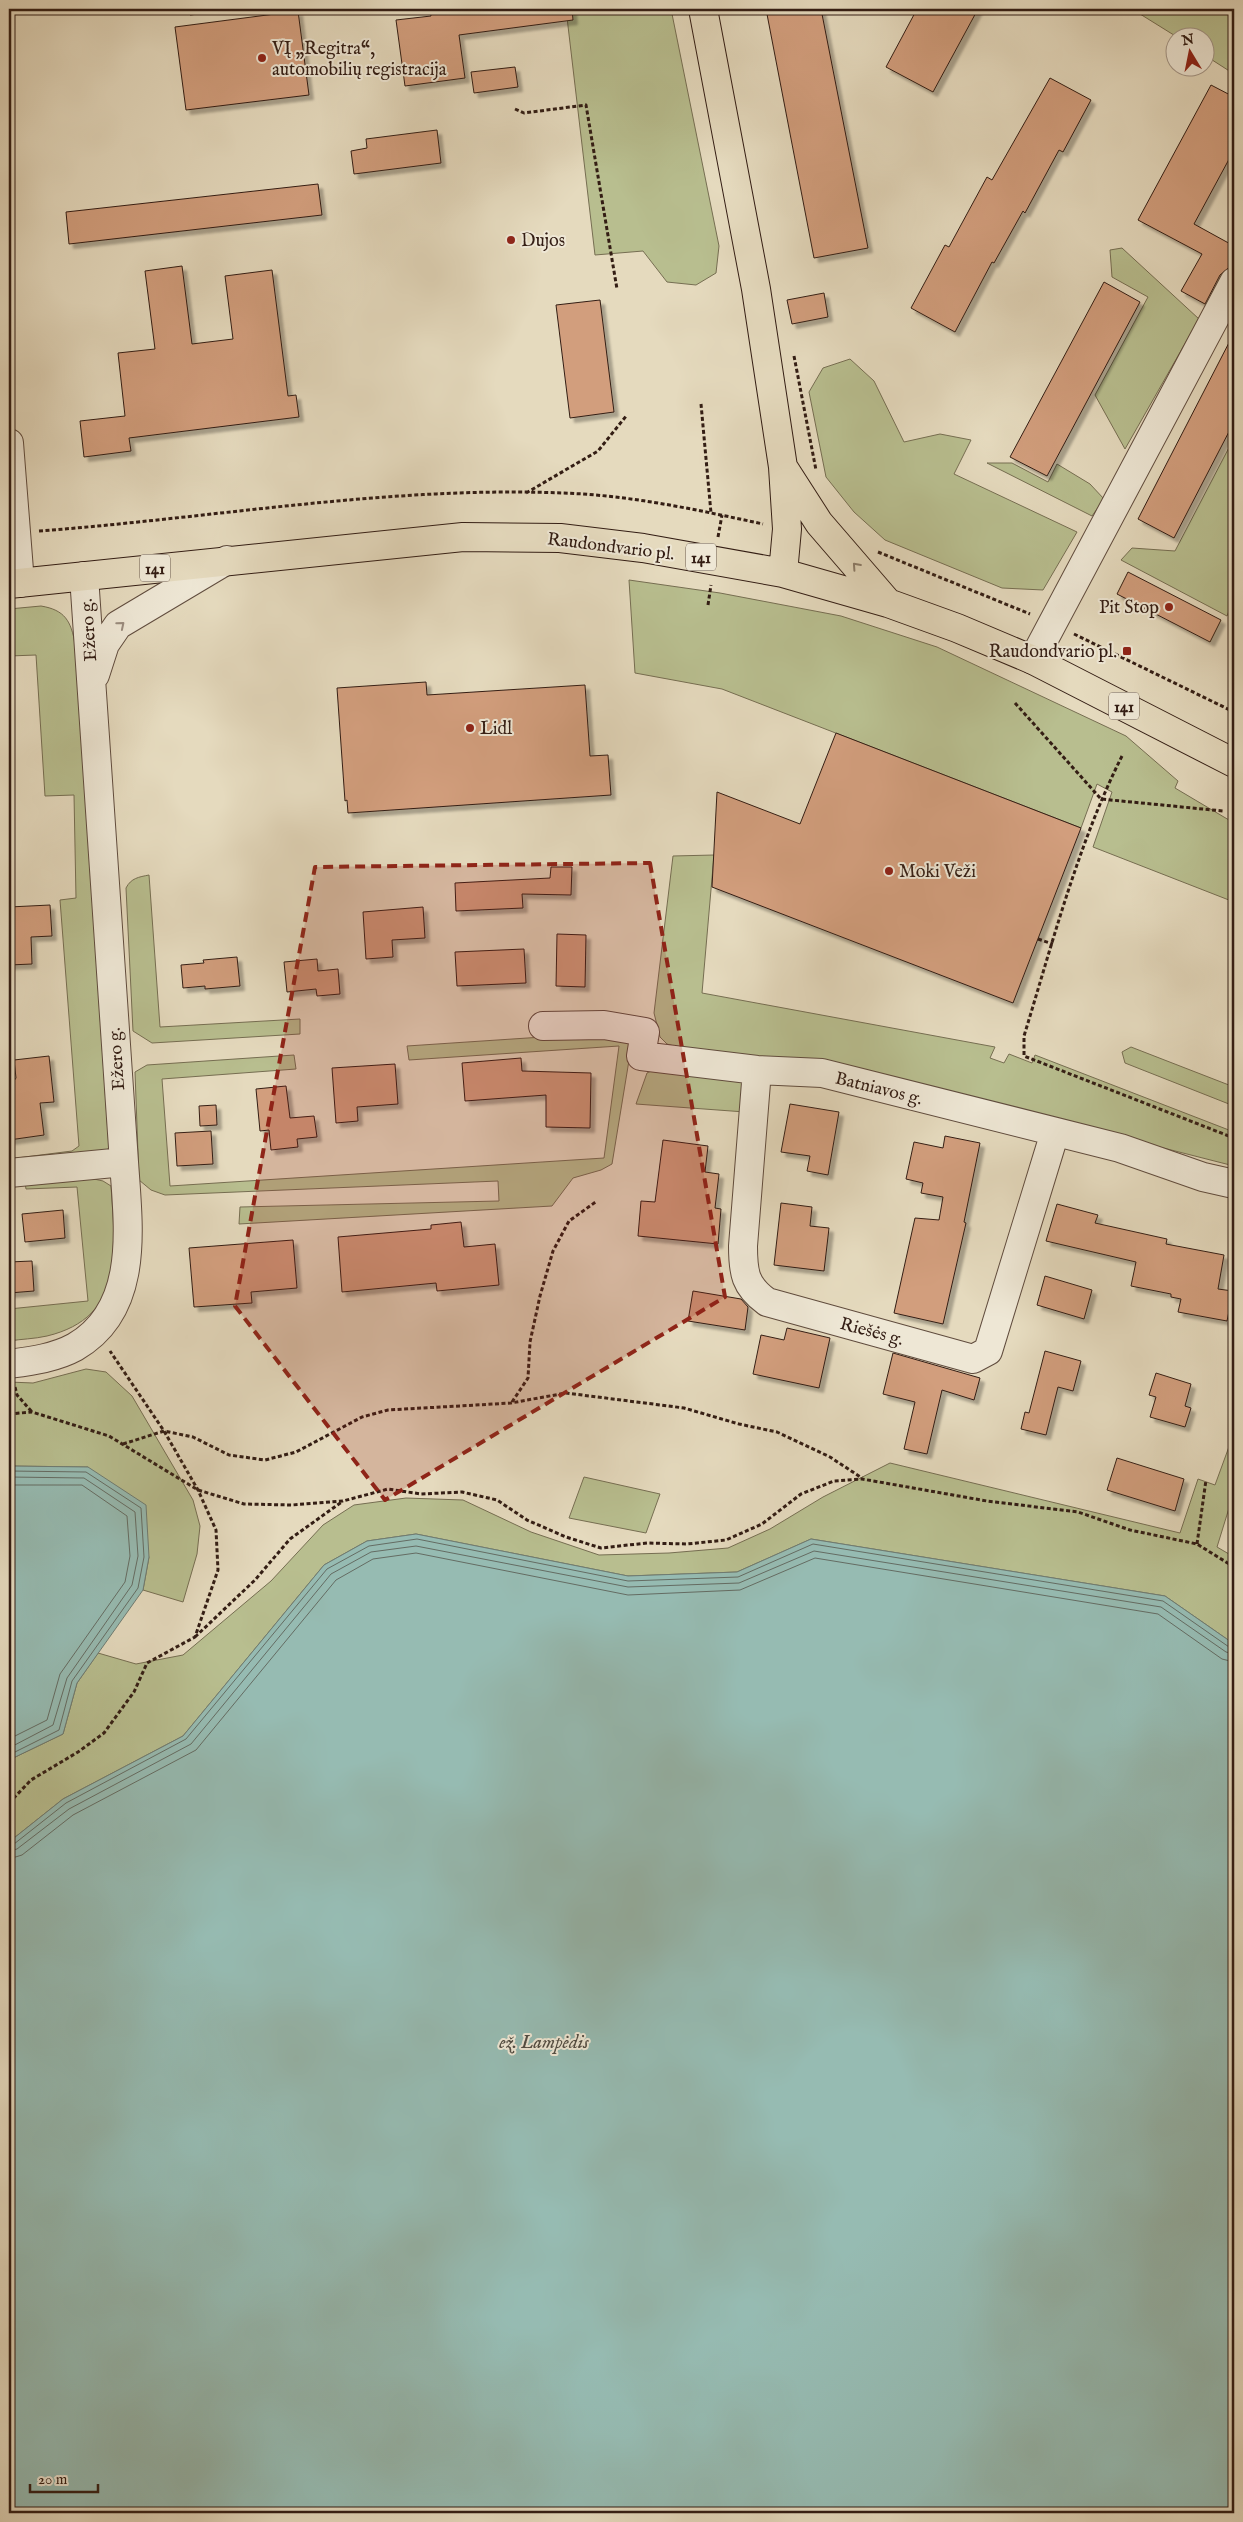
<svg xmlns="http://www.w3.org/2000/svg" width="1243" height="2522" font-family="'IM FELL English',serif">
<defs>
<filter id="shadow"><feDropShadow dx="4.5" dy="4.5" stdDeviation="1" flood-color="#0004"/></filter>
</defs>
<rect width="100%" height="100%" fill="#e5dabe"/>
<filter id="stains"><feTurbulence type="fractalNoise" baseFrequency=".004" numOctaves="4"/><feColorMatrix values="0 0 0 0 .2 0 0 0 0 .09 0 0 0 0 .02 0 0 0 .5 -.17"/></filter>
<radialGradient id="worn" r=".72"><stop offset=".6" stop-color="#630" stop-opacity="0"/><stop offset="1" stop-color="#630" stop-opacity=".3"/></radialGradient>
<path fill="#b8be8f" stroke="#766e52" d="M566,9H671L719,246L716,273L696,285L667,282L643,251L595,255Z
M1132,9H1234V74L1206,56V38L1177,37Z
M1122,248L1199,319L1125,449L1095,395L1148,297L1112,277L1110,250Z
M850,359L874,381L904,442L940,434L971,440L954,474L1077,532L1043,590L1002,588L885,540L854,512L826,477L809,392L823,368Z
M1234,438V598L1227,616L1121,560L1132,548L1175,551Z
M987,463H1012L1048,482L1057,464L1090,484L1104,499L1092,516Z
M629,580L720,593L841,616L937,647L1126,736L1178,781L1175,788L1234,823V902L1093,847L1112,792L1097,784L1081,828L722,689L635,673Z
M41,606C65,610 71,621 75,644L109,1148L93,1159H9L72,1151L79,1146L60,900L76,898L74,795L45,796L36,655L9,656V609Z
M714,855L702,993L995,1047L990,1058L1004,1063L1009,1054L1032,1063L1035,1055L1234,1132V1166L830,1063L691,1051L667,1044L660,1037L654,1013L673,856Z
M149,875L160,1027L300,1019V1034L152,1043L133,1031L126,888C131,878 139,877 149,875Z
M603,1033L632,1042L612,1164L601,1170L573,1178L552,1206L239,1224L240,1207L499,1201L498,1181L165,1195L151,1190L139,1180L135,1072L147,1065L294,1055L296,1069L162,1079L170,1186L604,1158L619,1046L409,1060L407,1046Z
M1131,1047L1234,1087V1106L1125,1063L1122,1052Z
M659,1067L737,1076L744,1083L745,1112L636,1104L647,1073Z
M85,1177L103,1181L111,1186C115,1250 126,1317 47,1336C34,1339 21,1339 9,1341V1309L88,1301L77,1187L26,1189L25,1183Z
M86,1369L106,1372L132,1396L193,1500L200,1526L197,1554L183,1602L143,1590L149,1557L88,1467L9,1466V1382L33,1383Z
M1234,1433V1492L1217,1547L1234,1557V1644L1165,1596L811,1539L737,1572L628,1576L416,1534L367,1541L324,1565L183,1736L63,1799L9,1842V1760L63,1734L77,1683L98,1653L136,1664L183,1655L271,1581L323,1525L354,1505L406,1498L463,1500L531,1532L599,1555L669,1553L728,1548L770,1529L823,1497L890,1463L1180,1533L1198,1479L1215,1485Z
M584,1477L660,1494L646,1533L569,1518Z"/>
<path fill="#96bbb2" stroke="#6e7c73" d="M9,1466L88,1467L146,1505L149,1557L143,1590L77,1683L63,1734L9,1760Z
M416,1534L628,1576L737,1572L811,1539L1165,1596L1234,1644V2513H9V1842L63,1799L183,1736L324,1565L367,1541Z"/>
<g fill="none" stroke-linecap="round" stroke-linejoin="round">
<path stroke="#646c63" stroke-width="1" d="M9,1471L86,1472L141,1508L144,1557L138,1588L72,1681L59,1730L9,1755
M9,1477L84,1478L135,1512L138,1556L132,1585L67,1678L53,1725L9,1748
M9,1485H82L127,1516L130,1556L125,1582L60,1674L47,1720L9,1739
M9,1845L14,1844L66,1803L186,1739L327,1569L369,1546L417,1539L628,1581L738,1577L813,1544L1163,1601L1229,1647L1234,1648
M9,1851L17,1849L69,1809L191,1744L331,1574L371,1552L416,1546L628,1587L739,1583L814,1551L1161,1607L1226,1652L1234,1654
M9,1859L22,1855L73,1815L196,1750L336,1580L373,1559L416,1553L628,1595L740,1590L815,1558L1158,1614L1222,1659L1234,1662"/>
</g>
<path fill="#d29e7d" stroke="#331d14" filter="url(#shadow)" d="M430,9H572L573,20L459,35L465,78L405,86L396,20L431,16Z
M766,9H821L868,248L814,258Z
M917,9H978L933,92L886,67Z
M298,11L309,95L186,110L175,27Z
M515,67L518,87L474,93L471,72Z
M1050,78L1091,100L1063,152L1059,150L1025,213L1023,211L994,263L992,262L955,332L911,308L945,245L949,247L987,177L992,180Z
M1211,85L1234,97V150L1194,224L1234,246V263L1220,275L1205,304L1181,291L1202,254L1138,220Z
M437,130L441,163L354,174L351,151L367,148L366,139Z
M318,184L322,215L69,244L66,212Z
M182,266L192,344L233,339L225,276L272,270L288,396L296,395L299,417L129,438L131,451L84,457L80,421L125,416L118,353L155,349L145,271Z
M1104,282L1140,302L1047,476L1010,457Z
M824,293L828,317L792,324L787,300Z
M600,300L614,412L570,418L556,305Z
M1234,333V422L1174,538L1138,519Z
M1128,572L1221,620L1210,642L1117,594Z
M426,682L427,695L585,685L590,756L608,755L611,795L348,813L347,800L345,801L337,688Z
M836,733L1081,828L1013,1003L712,887L717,792L800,824Z
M551,867H572L571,895L522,894L523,908L456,911L455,883L550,878Z
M50,905L52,936L31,937L32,964L9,965V907Z
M423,907L425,938L392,940L393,957L366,959L363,912Z
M557,934L586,935L585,987L556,986Z
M524,949L526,983L457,986L455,952Z
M237,957L240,986L205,989V986L183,988L181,965L204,963L203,960Z
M317,959L318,971L338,969L340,994L317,996L316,989L287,992L284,962Z
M49,1056L54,1102L40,1103L44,1135L9,1140V1088L16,1078L14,1060Z
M521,1058L522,1071L591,1073L590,1128L546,1127V1095L465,1101L462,1063Z
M395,1064L398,1104L357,1107L358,1121L336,1123L332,1068Z
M286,1086L290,1118L314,1116L317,1137L297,1139L298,1147L271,1150L269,1130L260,1131L256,1089Z
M790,1104L839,1112L828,1175L807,1171L810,1156L781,1152Z
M216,1105L217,1125L200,1126L199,1106Z
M211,1131L213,1164L177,1166L175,1133Z
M945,1136L980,1143L964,1222L966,1223L943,1324L894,1313L915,1218L939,1220L943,1197L921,1193L923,1183L906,1179L914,1142L943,1148Z
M663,1140L708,1146L705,1172L719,1174L715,1208L721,1209L718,1244L638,1236L641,1201L655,1202Z
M781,1203L812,1207L810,1226L829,1228L824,1271L774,1265Z
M1057,1204L1098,1215L1095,1223L1167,1239L1166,1244L1224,1255L1218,1289L1233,1291L1227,1321L1178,1312L1181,1299L1171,1297V1294L1131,1286L1136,1262L1046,1241Z
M63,1210L65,1238L25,1242L22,1214Z
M461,1222L464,1247L495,1244L499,1285L437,1291L436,1283L342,1292L338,1237L431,1229V1225Z
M293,1240L297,1288L251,1292L252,1303L194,1307L189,1248Z
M32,1261L34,1291L9,1293V1262Z
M1045,1276L1092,1290L1084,1319L1037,1305Z
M693,1291L741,1299L748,1307L745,1330L688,1321Z
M787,1328L830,1338L819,1388L753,1374L761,1335L784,1340Z
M1045,1351L1081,1361L1073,1391L1058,1387L1046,1435L1021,1429L1025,1412L1029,1413Z
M893,1353L980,1378L974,1400L942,1390L927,1454L904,1449L915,1402L883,1394Z
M1156,1373L1191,1384L1185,1406L1191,1408L1185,1427L1150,1417L1156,1397L1149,1395Z
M1117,1458L1184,1479L1175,1511L1107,1490Z"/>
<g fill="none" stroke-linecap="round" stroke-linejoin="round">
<g stroke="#604c3e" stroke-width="30">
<path id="minor" d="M9,443L20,583
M1033,660L1234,282
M95,675L105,644L118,625L227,560
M543,1026L604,1025L645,1032L641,1056L757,1070L822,1073L1120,1148L1203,1177L1234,1184
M757,1070L743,1246C743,1273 745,1286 767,1302L973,1359L988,1351L1055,1132
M9,1173L124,1162
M9,1364C31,1361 55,1358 75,1347C141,1309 128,1225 124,1162L84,576"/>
</g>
<g stroke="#331d14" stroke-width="30">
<path id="major" d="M703,9L756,289L783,467L787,529L783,573
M785,470L819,523L888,603
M9,584L463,537L560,538L643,548L783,573L888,603L957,628L1033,660L1234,763"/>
</g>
<path stroke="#331d14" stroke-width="3" stroke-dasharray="4 2.5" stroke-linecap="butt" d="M190,14L236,9
M515,109L524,113L586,105L617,289
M794,356L816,470
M701,404L711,513
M526,493L598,451L627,415
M39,531C214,518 387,486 562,493C630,495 698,510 763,524
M718,537L722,515
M878,552L1030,614
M708,605L711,585
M1074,634L1234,712
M1015,703L1101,799L1223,811
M1122,756C1078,844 1053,941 1024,1036V1056L1234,1138
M1038,939L1053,944
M15,1387L17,1395L32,1412
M512,1402L528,1378L530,1342L540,1296L553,1251L569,1221L597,1201
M9,1414L32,1412L109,1436L198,1490L244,1504L292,1505L343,1501L388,1489L421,1494L462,1492L497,1500L527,1520L566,1537L601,1548L647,1543L687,1544L726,1540L762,1524L801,1494L834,1481L862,1479L987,1501L1078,1512L1130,1530L1197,1544L1234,1567
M123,1444L164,1431L193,1437L229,1455L265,1460L296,1452L362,1417L388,1410L511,1403L566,1393L684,1408L739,1424L777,1432L830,1457L862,1478
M1197,1544L1206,1480
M195,1637L255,1580L290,1539L343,1501
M9,1803L31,1780L78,1752L104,1733L134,1692L147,1663L195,1637L218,1570L216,1530L198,1490L164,1431L110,1351"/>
<use href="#minor" stroke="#eee7d5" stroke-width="28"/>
<use href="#major" stroke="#e5dabe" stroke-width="28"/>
</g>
<defs><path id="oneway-chevron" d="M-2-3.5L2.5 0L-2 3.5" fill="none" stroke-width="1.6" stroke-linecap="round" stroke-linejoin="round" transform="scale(1.25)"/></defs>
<use stroke="#8c7c69" href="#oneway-chevron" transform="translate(856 566) rotate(-132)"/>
<use stroke="#9a8c7e" href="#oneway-chevron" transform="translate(121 625) rotate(-40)"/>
<path fill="#8f2418" fill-opacity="0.2" stroke="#8f2418" stroke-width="4" stroke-dasharray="10 6" stroke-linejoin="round" d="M650,863L725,1297L385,1500L235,1306L315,867Z"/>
<g fill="#8f2418" stroke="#eee7d5" stroke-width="2">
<circle cx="262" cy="58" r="5"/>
<circle cx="511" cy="240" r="5"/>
<circle cx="1169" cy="607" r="5"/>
<rect x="1122" y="646" width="10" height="10" rx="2.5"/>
<circle cx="470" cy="728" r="5"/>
<circle cx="889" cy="871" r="5"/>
</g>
<g text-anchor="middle" stroke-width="4" stroke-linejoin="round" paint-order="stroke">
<g fill="#eee7d5" stroke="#6b5a4e" stroke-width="1">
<rect x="686" y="543.5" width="30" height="27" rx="4"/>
<rect x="140" y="554.5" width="30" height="27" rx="4"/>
<rect x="1109" y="692.5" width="30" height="27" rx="4"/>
</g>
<g font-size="16" font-weight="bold" fill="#331d14">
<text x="701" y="563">141</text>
<text x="155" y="574">141</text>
<text x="1124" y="712">141</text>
</g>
<g font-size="18" fill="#331d14" stroke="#eee7d5" text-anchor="start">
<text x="272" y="54">VĮ „Regitra“,<tspan x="272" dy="21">automobilių registracija</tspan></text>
<text x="521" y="246">Dujos</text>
<text x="1159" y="613" text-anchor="end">Pit Stop</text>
<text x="1117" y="657" text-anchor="end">Raudondvario pl.</text>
<text x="480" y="734">Lidl</text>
<text x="899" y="877">Moki Veži</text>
</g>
<g font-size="18" fill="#331d14" stroke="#eee7d5">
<text transform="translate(611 546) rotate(7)" y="6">Raudondvario pl.</text>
<text transform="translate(88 630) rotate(-94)" y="6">Ežero g.</text>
<text transform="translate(116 1059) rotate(-94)" y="6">Ežero g.</text>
<text transform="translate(879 1088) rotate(14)" y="6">Batniavos g.</text>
<text transform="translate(872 1331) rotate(15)" y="6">Riešės g.</text>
</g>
<g font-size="19" font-style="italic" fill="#514c43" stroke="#eee7d5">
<text x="544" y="2048">ež. Lampėdis</text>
</g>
</g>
<rect width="1243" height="2522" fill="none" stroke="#e5dabe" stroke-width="30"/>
<rect x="10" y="10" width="1223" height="2502" fill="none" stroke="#331d14" stroke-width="2.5"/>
<rect x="15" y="15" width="1213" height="2492" fill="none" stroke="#331d14"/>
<g transform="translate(1190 52) rotate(350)"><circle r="24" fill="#eee7d5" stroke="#a39688"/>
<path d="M0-4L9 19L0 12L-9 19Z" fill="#8f2418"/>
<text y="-8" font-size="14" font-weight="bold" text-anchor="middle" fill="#331d14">N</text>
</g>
<path d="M30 2484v8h68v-8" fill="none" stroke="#331d14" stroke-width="2.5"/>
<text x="38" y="2484" font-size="15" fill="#331d14" stroke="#eee7d5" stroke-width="4" paint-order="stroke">20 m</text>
<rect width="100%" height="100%" filter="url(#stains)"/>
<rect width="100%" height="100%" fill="url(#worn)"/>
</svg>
